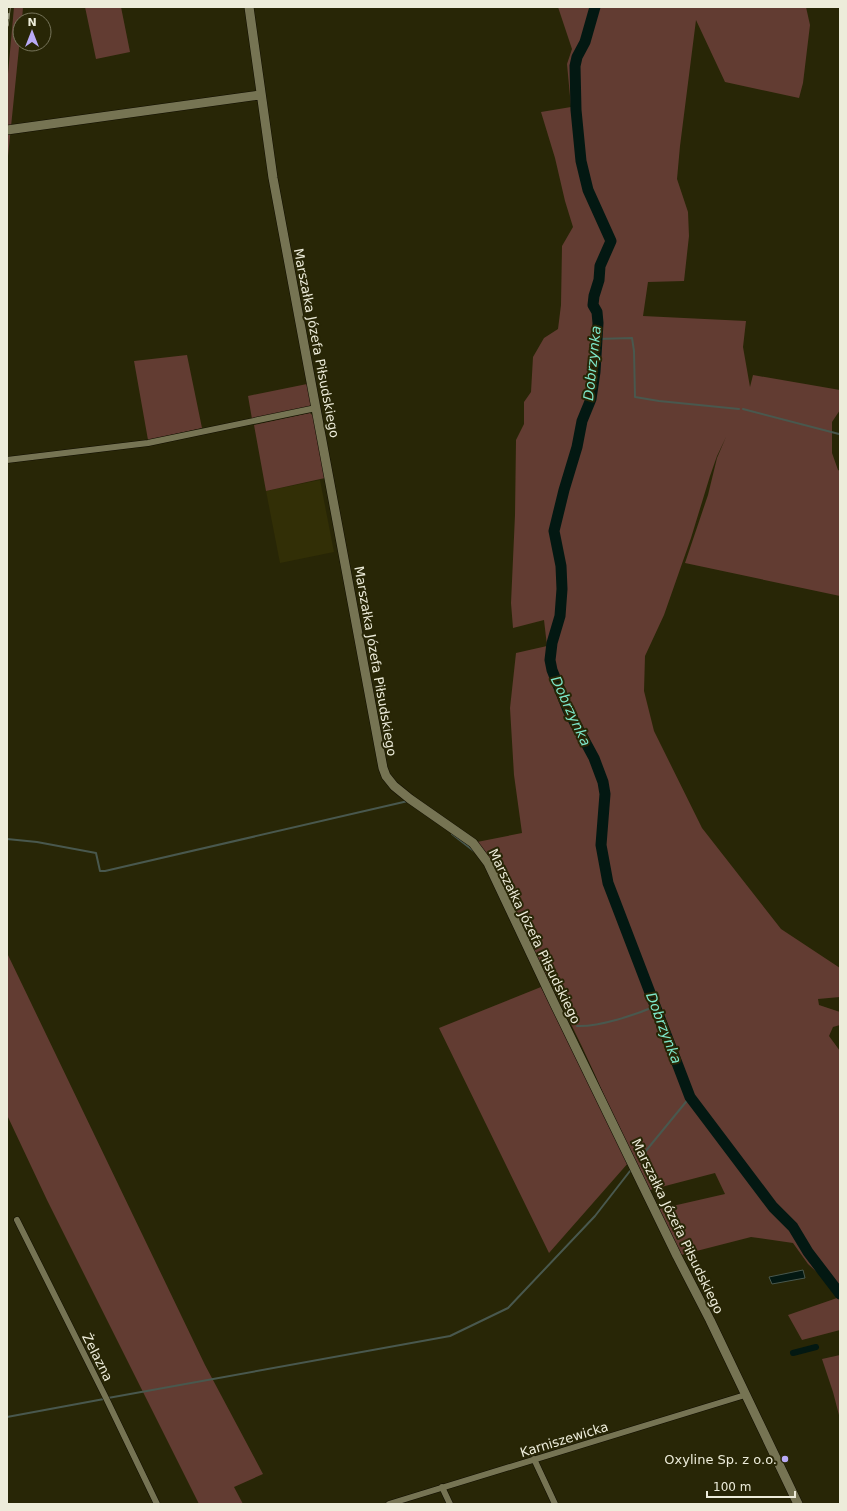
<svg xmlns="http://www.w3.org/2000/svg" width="847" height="1511" font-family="'DejaVu Sans',sans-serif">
<rect width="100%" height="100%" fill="#282606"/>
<path fill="#322f06" d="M320,480L334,552L280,563L266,491Z"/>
<path fill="#623c32" d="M14,7H23L22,20H20V38L7,166V85Z
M85,7H121L130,52L96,59Z
M558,7H806L810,25L803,83L799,98L725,82L696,20L680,146L677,179L688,212L689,236L684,281L648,282L643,316L746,321L743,347L750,387L753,375L840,390V410L832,422V453L838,470L840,471V596L685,563L708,495L717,458L726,437L717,456L710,476L691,538L664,615L645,656L644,691L654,731L702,828L781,929L840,968V997L818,999L819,1005L840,1012V1025L833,1027L829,1036L840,1051V1330L802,1340L788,1315L837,1298L823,1278L808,1264L793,1243L751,1237L677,1256L655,1210L725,1194L715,1173L646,1191C628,1153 613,1115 596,1077C563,1004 525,934 488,863L491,859L477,842L522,833L514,775L510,708L516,653L547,646L544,620L513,628L511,603L515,515L516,440L524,424V402L531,392L533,357L544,338L558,329L561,305L562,246L573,227L565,201L555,158L541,112L571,107L567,64L572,49Z
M187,355L202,428L148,440L134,361Z
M307,384L311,404L308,408L252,419L248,396Z
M310,413L314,417L325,478L266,491L254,425Z
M7,953L205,1365L263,1474L234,1487L243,1504H199L47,1200L7,1115Z
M541,987L629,1162L549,1253L439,1028Z
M840,1355V1419L833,1392L822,1359Z"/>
<path fill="#031812" stroke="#49584e" d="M803,1270L805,1278L772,1284L769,1277Z"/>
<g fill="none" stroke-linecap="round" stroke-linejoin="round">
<path stroke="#49584e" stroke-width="2" d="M596,339L632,338L634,351L635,397L659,401L739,409
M743,409L839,434
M452,834L475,852
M7,839L37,842L96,853L100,871H105L408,801
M577,1026C599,1027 635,1015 656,1006
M640,1158L690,1097
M108,1398L450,1336L508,1308L595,1216L630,1171
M7,1417L104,1399"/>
<path stroke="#031812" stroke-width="6" d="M793,1353L816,1347"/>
<path stroke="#031812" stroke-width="11" d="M595,7L585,42L577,57L575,66L576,110L581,161L588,190L611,241L600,266L599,280L594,296L593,305L597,312L598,323L595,372L591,399L582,421L577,447L564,490L554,531L561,566L562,589L560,616L552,643L550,660L552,670L568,710L594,758L603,782L605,794L601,845L608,883L690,1097L773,1207L793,1227L808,1252L840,1294"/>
<g stroke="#110e00" stroke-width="7">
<path id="street" d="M7,460L148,443L316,408
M17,1220L106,1398L157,1504
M534,1459L555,1504
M442,1487L450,1504
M389,1504L745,1395"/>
</g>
<g stroke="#110e00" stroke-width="10">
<path id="secondary" d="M249,7L273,178L383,768L386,776L394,786L410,799L473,843L488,863L554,1003L677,1256L710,1320L798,1504
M7,130L260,95"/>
</g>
<use href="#street" stroke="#767453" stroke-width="6"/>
<use href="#secondary" stroke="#767453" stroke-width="9"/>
<g stroke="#96957d" stroke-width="3.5">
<path id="rail" d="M7,25L9,7"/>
</g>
<use href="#rail" stroke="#282606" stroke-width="2" stroke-dasharray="6" stroke-linecap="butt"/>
</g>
<circle fill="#b9aaf7" stroke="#282606" stroke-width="1.5" cx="785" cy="1459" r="4"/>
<g text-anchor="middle" stroke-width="4" stroke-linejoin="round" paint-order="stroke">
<g font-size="13" fill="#edecda" stroke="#282606">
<text transform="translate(317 343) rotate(79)" y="5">Marszałka Józefa Piłsudskiego</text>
<text transform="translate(376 661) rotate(80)" y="5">Marszałka Józefa Piłsudskiego</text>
<text transform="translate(535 936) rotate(64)" y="5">Marszałka Józefa Piłsudskiego</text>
<text transform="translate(678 1226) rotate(64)" y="5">Marszałka Józefa Piłsudskiego</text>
<text transform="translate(98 1357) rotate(63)" y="5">Żelazna</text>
<text transform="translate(564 1439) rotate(-17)" y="5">Karniszewicka</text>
</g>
<g font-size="13" fill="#edecda" stroke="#282606" text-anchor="end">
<text x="777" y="1464">Oxyline Sp. z o.o.</text>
</g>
<g font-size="14" font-style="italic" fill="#7de7c9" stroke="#282606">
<text transform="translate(592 363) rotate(-84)" y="5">Dobrzynka</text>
<text transform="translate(571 711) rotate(65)" y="5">Dobrzynka</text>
<text transform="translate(664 1028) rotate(69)" y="5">Dobrzynka</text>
</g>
</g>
<rect width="847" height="1511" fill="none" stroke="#edecda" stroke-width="16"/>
<g transform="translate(32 32)"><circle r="19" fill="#282606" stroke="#77755b"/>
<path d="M0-3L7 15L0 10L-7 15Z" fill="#b9aaf7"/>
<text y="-6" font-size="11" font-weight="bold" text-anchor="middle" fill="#edecda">N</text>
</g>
<path d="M707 1491v6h88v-6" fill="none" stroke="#edecda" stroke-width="2"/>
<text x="713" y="1491" font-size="12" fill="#edecda" stroke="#282606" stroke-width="3" paint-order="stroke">100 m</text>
</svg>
